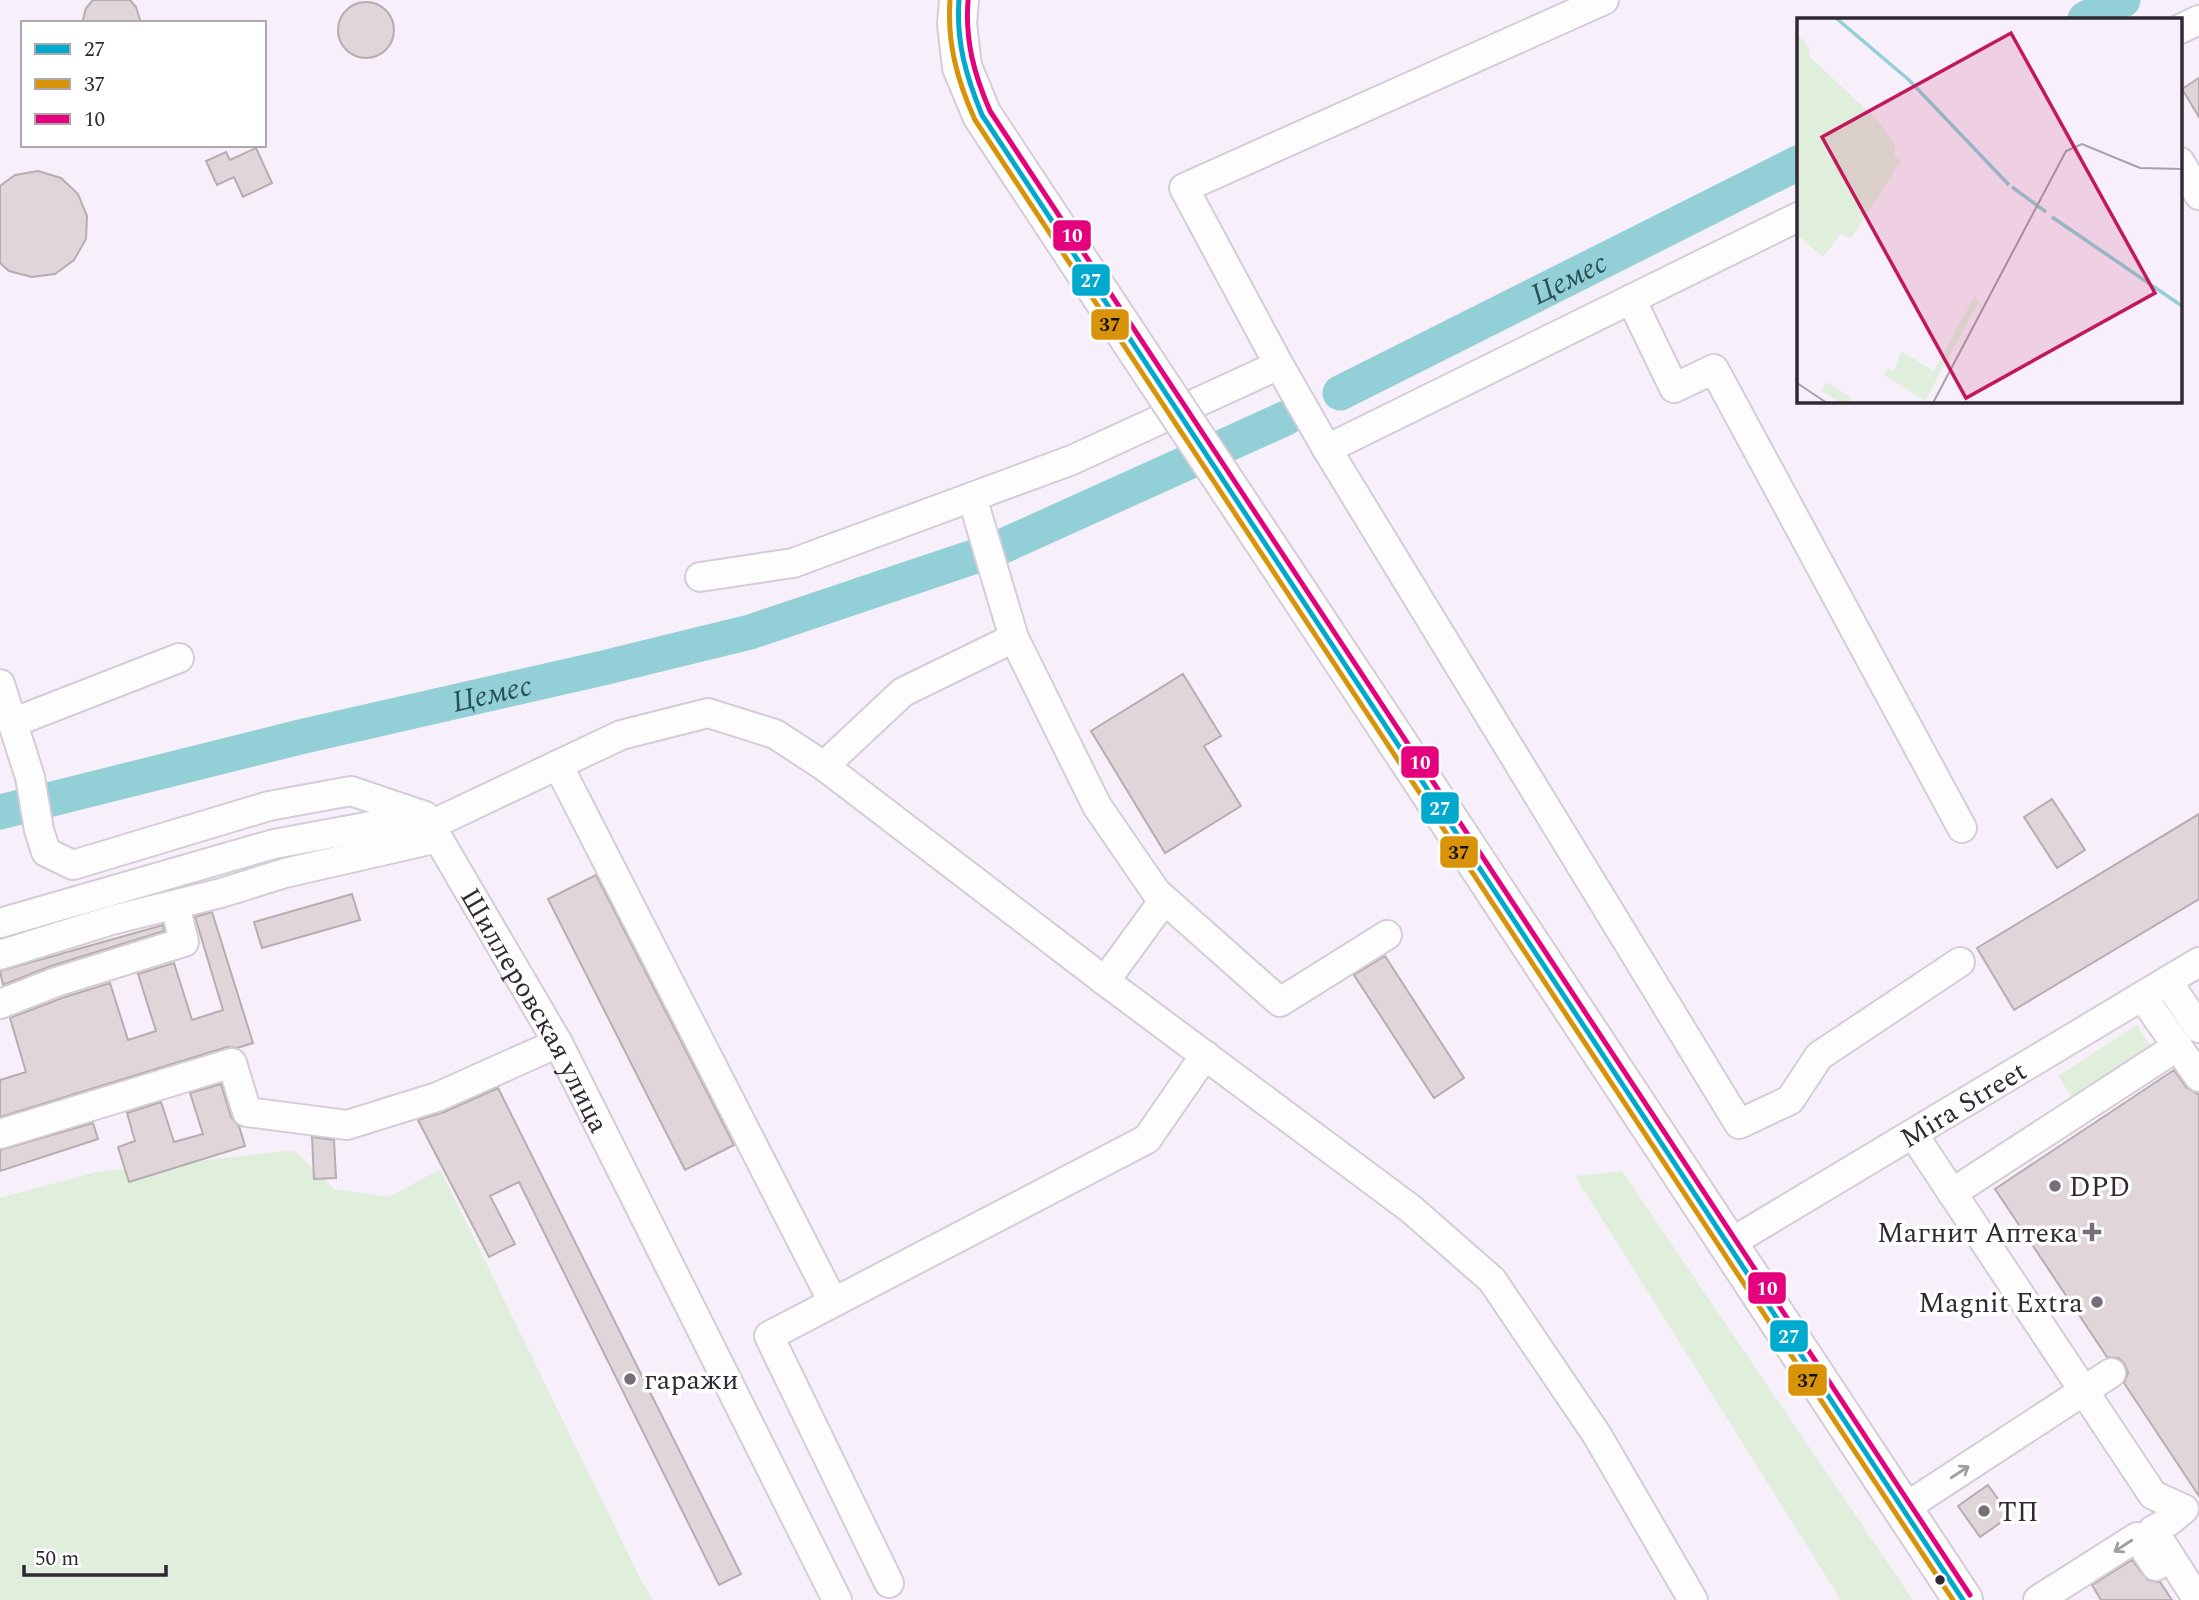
<svg xmlns="http://www.w3.org/2000/svg" width="2199" height="1600" font-family="Spectral,serif">
<rect width="100%" height="100%" fill="#f7f0fa"/>
<path fill="#dfefdc" d="M2137,1025L2155,1053L2076,1103L2058,1076Z
M294,1150L334,1189L389,1197L440,1169L641,1580L653,1600H0V1198L96,1172Z
M1622,1171L1913,1600H1841L1575,1176Z"/>
<g fill="none" stroke-linecap="round" stroke-linejoin="round">
<g stroke="#92cfd6" stroke-width="35">
<path d="M2085,19L2123,0"/>
<path id="s1" d="M1340,393L1798,163"/>
<path d="M1003,546L1286,418"/>
<path id="s2" d="M0,812L300,737L603,668L750,632L979,555"/>
</g>
</g>
<path fill="#e0d5d9" stroke="#b7adb1" stroke-width="2" d="M93,0H130L136,7L141,23H82L86,8Z
M338 30a28 28 0 1 1 56 0a28 28 0 1 1-56 0Z
M2199,78V117L2182,89Z
M256,148L272,183L243,197L234,177L217,185L206,161L226,152L230,160Z
M38,171L61,178L78,194L87,216L86,239L74,260L55,274L32,277L9,271L0,263V186L15,175Z
M1183,674L1221,736L1204,746L1241,806L1165,853L1091,731Z
M2052,799L2085,850L2057,868L2024,817Z
M2199,814V899L2014,1010L1977,948Z
M596,875L734,1145L685,1170L548,899Z
M352,894L360,920L262,948L254,922Z
M212,912L253,1043L237,1048L227,1047L0,1117V1080L26,1072L10,1018L62,998L110,983L128,1040L156,1031L138,974L174,963L192,1020L223,1010L195,917Z
M163,925L164,931L51,966L3,985L0,971Z
M1385,956L1464,1078L1434,1098L1354,975Z
M2174,1070L2186,1087L2199,1095V1496L2124,1383L2128,1373L2124,1363L2118,1358L2107,1357L1995,1189Z
M221,1084L231,1117L239,1126L245,1146L129,1182L118,1147L135,1141L127,1113L161,1102L174,1142L203,1134L190,1093Z
M498,1088L741,1574L719,1585L519,1182L490,1196L515,1244L489,1257L418,1120L444,1112Z
M93,1123L98,1139L0,1171V1150Z
M312,1137L334,1140L336,1178L314,1179Z
M1988,1485L2010,1516L1980,1537L1958,1506Z
M2132,1560L2148,1580L2160,1582L2172,1600H2101L2092,1585Z"/>
<g fill="none" stroke-linecap="round" stroke-linejoin="round">
<g stroke="#d4cdd8" stroke-width="32">
<g id="minor">
<path d="M2180,29L2199,20"/>
<path d="M2180,162L2199,195"/>
<path d="M1631,299L1674,388L1714,369L1962,828"/>
<path d="M1279,365L1327,449L1739,1124L1790,1100L1819,1056L1960,962"/>
<path d="M1327,449L1798,217"/>
<path d="M972,497L1014,638L1097,806L1156,892L1280,1002L1387,935"/>
<path d="M700,577L793,563L1072,460L1279,365L1184,188L1604,0"/>
<path d="M0,684L30,777L39,830L46,852L73,865L269,806L351,791L422,815"/>
<path d="M12,723L179,658"/>
<path d="M558,765L833,1302"/>
<path d="M824,766L903,692L1014,638"/>
<path d="M431,825L621,735L708,713L775,734L824,766L1105,981L1411,1209L1492,1280L1597,1435L1693,1600"/>
<path id="s3" d="M0,923L274,844L425,816L558,1043L837,1600"/>
<path d="M0,955L112,920L221,893L285,873L438,838"/>
<path d="M1105,981L1164,900"/>
<path d="M2167,981L2199,1028"/>
<path d="M2142,996L2199,1077"/>
<path d="M0,1004L56,982L184,942L175,905"/>
<path d="M0,1134L232,1063L247,1112L347,1125L437,1097L558,1043"/>
<path d="M1913,1134L2153,1495L2184,1509L2168,1522L2153,1530L2198,1600"/>
<path d="M1952,1193L2178,1046"/>
<path id="s4" d="M1727,1245L2199,962"/>
<path d="M1903,1509L2111,1373"/>
<path d="M889,1583L769,1336L1147,1139L1205,1055"/>
<path d="M2038,1600L2137,1537L2156,1566"/>
</g>
</g>
<g stroke="#d4cdd8" stroke-width="42">
<path id="highway" d="M959,0L957,24L962,67L982,115L1151,371
M1368,698L1963,1600"/>
</g>
<use href="#minor" stroke="#fefdfe" stroke-width="28"/>
<use href="#highway" stroke="#fefdfe" stroke-width="38"/>
<g stroke="#d4cdd8" stroke-width="42" stroke-linecap="butt">
<path id="highway-bridge" d="M1151,371L1368,698"/>
</g>
<use href="#highway-bridge" stroke="#fefdfe" stroke-width="38"/>
<g stroke="#fff" stroke-width="10">
<path id="bus-1" d="M959,0C956,42 966,76 982,115L1963,1600"/>
</g>
<g stroke="#fff" stroke-width="10">
<path id="bus-2" d="M950,0C947,43 957,80 975,120L1953,1600"/>
</g>
<g stroke="#fff" stroke-width="10">
<path id="bus-3" d="M968,1C965,41 974,74 990,111L1970,1595"/>
</g>
<use href="#bus-1" stroke="#00a9ce" stroke-width="5"/>
<use href="#bus-2" stroke="#d99308" stroke-width="5"/>
<use href="#bus-3" stroke="#e5007d" stroke-width="5"/>
</g>
<defs><path id="oneway-shaft" d="M-6 0H5M1.5-3L5.5 0L1.5 3" fill="none" stroke-width="1.6" stroke-linecap="round" stroke-linejoin="round" transform="scale(1.75)"/></defs>
<g stroke="#a19da3">
<use href="#oneway-shaft" transform="translate(1960 1472) rotate(-33)"/>
<use href="#oneway-shaft" transform="translate(2123 1546) rotate(147)"/>
</g>
<g fill="#766e79" stroke="#fff" stroke-width="2.5">
<circle cx="2055" cy="1186" r="7"/>
<path d="M2088.5 1221.5h7v7h7v7h-7v7h-7v-7h-7v-7h7z"/>
<circle cx="2097" cy="1302" r="7"/>
<circle cx="630" cy="1379" r="7"/>
<circle cx="1984" cy="1511" r="7"/>
</g>
<circle fill="#302833" stroke="#fff" stroke-width="2.5" cx="1940" cy="1580" r="6"/>
<g text-anchor="middle" stroke-width="7" stroke-linejoin="round" paint-order="stroke">
<g font-size="28" fill="#302833" stroke="#fff">
<text dy="10" stroke="none"><textPath href="#s3" startOffset="662">Шиллеровская улица</textPath></text>
<text dy="10" stroke="none"><textPath href="#s4" startOffset="275">Mira Street</textPath></text>
</g>
<g font-size="28" fill="#302833" stroke="#fff" text-anchor="start">
<text x="2069" y="1196">DPD</text>
<text x="2078" y="1242" text-anchor="end">Магнит Аптека</text>
<text x="2083" y="1312" text-anchor="end">Magnit Extra</text>
<text x="644" y="1389">гаражи</text>
<text x="1998" y="1521">ТП</text>
</g>
<g font-size="30" font-style="italic" fill="#275153" stroke="#fff">
<text dy="10" stroke="none"><textPath href="#s1" startOffset="256">Цемес</textPath></text>
<text dy="10" stroke="none"><textPath href="#s2" startOffset="506">Цемес</textPath></text>
</g>
</g>
<g transform="translate(1797 18)">
<rect width="385" height="385" fill="#f7f0fa"/>
<path d="M0,16L12,29L13,39L81,103L97,125L98,139L104,143L54,220L44,216L26,239L0,217ZM178,278L182,283L128,383L87,357L91,350L97,353L104,333L137,353ZM29,364L55,380L52,385H43L24,372Z" fill="#dfefdc"/>
<path fill="none" stroke="#92cfd6" stroke-width="3.5" d="M39,0L112,62L212,167M215,169L249,194M255,199L385,288"/>
<path fill="none" stroke="#a7a0aa" stroke-width="2" d="M0,365L30,385M136,385L269,133L285,126L343,150L385,151"/>
<path fill="#c2185b" fill-opacity="0.15" stroke="#c2185b" stroke-width="3.5" d="M214,15L358,275L169,380L25,119Z"/>
<rect width="385" height="385" fill="none" stroke="#302833" stroke-width="3.5"/>
</g>
<g stroke="#fff" stroke-width="2.5">
<rect x="1052" y="219" width="40" height="33" rx="7" fill="#e5007d"/>
<rect x="1071" y="263" width="40" height="34" rx="7" fill="#00a9ce"/>
<rect x="1090" y="308" width="40" height="33" rx="7" fill="#d99308"/>
<rect x="1400" y="745" width="40" height="34" rx="7" fill="#e5007d"/>
<rect x="1420" y="791" width="40" height="34" rx="7" fill="#00a9ce"/>
<rect x="1439" y="835" width="40" height="34" rx="7" fill="#d99308"/>
<rect x="1747" y="1271" width="40" height="34" rx="7" fill="#e5007d"/>
<rect x="1769" y="1319" width="40" height="34" rx="7" fill="#00a9ce"/>
<rect x="1787" y="1363" width="41" height="34" rx="7" fill="#d99308"/>
</g>
<g font-size="19" text-anchor="middle" font-weight="bold" fill="#fff">
<text x="1072" y="242">10</text>
<text x="1091" y="287">27</text>
<text x="1420" y="769">10</text>
<text x="1440" y="815">27</text>
<text x="1767" y="1295">10</text>
<text x="1789" y="1343">27</text>
</g>
<g font-size="19" text-anchor="middle" font-weight="bold" fill="#111">
<text x="1110" y="331">37</text>
<text x="1459" y="859">37</text>
<text x="1808" y="1387">37</text>
</g>
<rect x="21" y="21" width="245" height="126" fill="#ffffff" stroke="#aca9ad" stroke-width="2"/>
<rect x="35" y="44" width="35" height="10" fill="#00a9ce" stroke="#aca9ad" stroke-width="2"/>
<text x="84" y="56" font-size="21" fill="#302833">27</text>
<rect x="35" y="79" width="35" height="10" fill="#d99308" stroke="#aca9ad" stroke-width="2"/>
<text x="84" y="91" font-size="21" fill="#302833">37</text>
<rect x="35" y="114" width="35" height="10" fill="#e5007d" stroke="#aca9ad" stroke-width="2"/>
<text x="84" y="126" font-size="21" fill="#302833">10</text>
<path d="M24 1565v10h142v-10" fill="none" stroke="#302833" stroke-width="3.5"/>
<text x="35" y="1565" font-size="21" fill="#302833" stroke="#ffffff" stroke-width="5" paint-order="stroke">50 m</text>
</svg>
